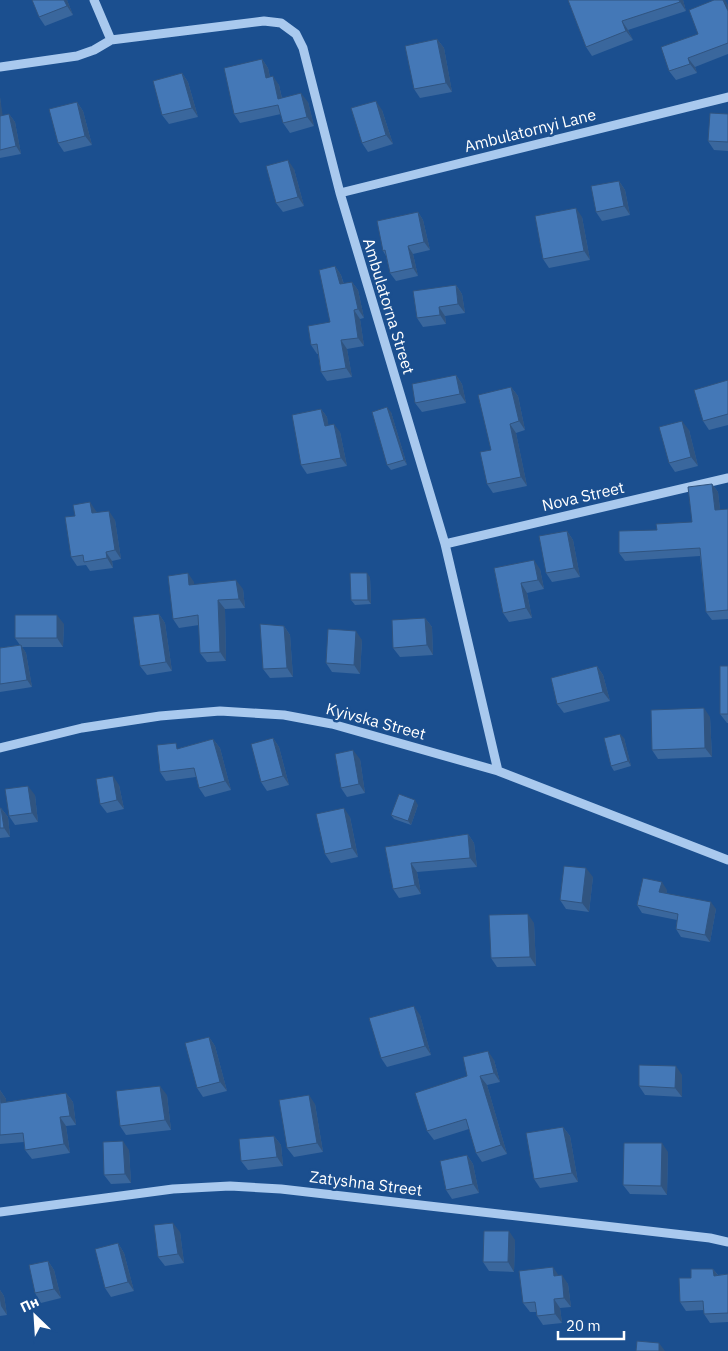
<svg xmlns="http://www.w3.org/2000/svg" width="728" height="1351" font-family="'IBM Plex Sans',sans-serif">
<rect width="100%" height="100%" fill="#1b4f8f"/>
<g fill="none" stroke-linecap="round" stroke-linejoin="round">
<path stroke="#a9c9ee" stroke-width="9" d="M94,0L111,40L264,21L281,23L296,34L303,48L340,193L445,544L498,771
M0,67L77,56L94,50L111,40
M340,193L728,97
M445,544L728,478
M0,748L82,728L160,716L220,711L284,715L332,724L498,771L728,860
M0,1212L173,1189L230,1186L281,1189L710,1238L728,1242"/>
</g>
<path fill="#3a679d" d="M67,0L73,15L45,26L39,17Z
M568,0H683L686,11L628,30L633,40L592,56L586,47Z
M728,5V54L695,67L697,73L676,80L669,71L698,34Z
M437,39L444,48L452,92L420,98L414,89Z
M262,59L268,68L270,77L279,85L282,98L308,102L314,126L290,133L283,123L281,114L240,123L234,114Z
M182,73L188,82L198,117L169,124L162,115Z
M0,97L2,116L9,114L15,122L21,154L0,158Z
M77,102L83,111L92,145L64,152L58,143Z
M382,110L393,144L368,152L362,143Z
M728,114V151L714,150L708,141Z
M294,169L304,206L283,212L276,203Z
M619,181L625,190L630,215L602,221L596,212Z
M418,212L423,220L430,250L413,254L418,276L396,281L390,273L386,256L383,251Z
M582,217L590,260L549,268L543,259Z
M335,266L341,275L344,284L352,282L358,290L364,318L360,319L364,346L347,349L352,377L327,381L321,372L318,354H317L311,345L330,322Z
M456,285L462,294L465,313L445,316L446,324L423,327L417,318Z
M456,375L462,384L466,403L422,412L415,403Z
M728,380V425L709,430L703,421Z
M511,387L518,396L525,430L516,433L527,486L493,493L487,484L491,450Z
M321,409L327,417L328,425L340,432L347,466L307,474L301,465Z
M391,412L407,465L391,470L387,465Z
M689,430L698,466L675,472L669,463Z
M712,484L718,492L720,510L728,509V619L712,620L706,612L700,556L625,561L619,553L657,530L692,522Z
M96,511L97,513L115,520L121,559L112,561L113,568L90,571L86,565L77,566L71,557Z
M567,531L573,540L580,577L552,582L546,573Z
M494,568L540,569L544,589L527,593L532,618L509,622L503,613Z
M370,577L371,604L355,605L351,600Z
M194,582V585L243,589L245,608L225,609L226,661L207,662L200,653L199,625L179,628L173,619Z
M159,614L165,623L172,671L147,675L140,666Z
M425,618L432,627L433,655L400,657L393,648Z
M64,624L63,647H22L26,653L32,687L0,692V648L20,645L15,638Z
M284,626L290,635L293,677L270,678L263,669Z
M362,640L360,674L332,672L326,663Z
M597,666L603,675L610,701L564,713L557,704Z
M728,666V723H727L720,714Z
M710,717L712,757L658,759L652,750Z
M273,738L279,747L289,785L267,791L261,782Z
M624,738L631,766L614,771L611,766Z
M213,739L220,748L231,790L205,797L199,788L196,777L166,781L160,772L180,748Z
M360,759L365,793L347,797L341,788Z
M119,785L124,809L107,813L100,804Z
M35,795L38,822L15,825L9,816Z
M418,805L411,825L394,819L391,815Z
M0,808H1L8,817L10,837L0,838Z
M350,817L358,857L331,863L325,854Z
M468,834L474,843L477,867L417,872L421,894L399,898L393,889L385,847Z
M593,877L589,912L566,909L560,900Z
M667,890L666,894L716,909L710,942L681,937L676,929L677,920L642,913L637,905Z
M534,923L536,966L497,967L491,958Z
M420,1015L431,1055L387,1067L381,1058Z
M209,1037L215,1046L227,1091L203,1097L197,1088Z
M494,1060L500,1082L487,1085L507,1154L482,1162L476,1153L469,1129L434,1140L427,1131L467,1076Z
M682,1075V1097L645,1095L639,1086Z
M0,1090L6,1099V1102L66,1093L73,1102L76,1125L66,1126L70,1153L32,1159L25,1150L24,1142L0,1144Z
M167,1095L171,1130L126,1135L120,1126Z
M315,1104L323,1152L294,1157L287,1148Z
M563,1127L570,1136L578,1182L540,1188L534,1179Z
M274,1136L281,1145L283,1166L248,1170L241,1161Z
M129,1150L131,1183L111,1184L104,1175Z
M668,1152L667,1195L630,1194L623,1185Z
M467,1155L473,1164L479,1193L452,1199L446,1190Z
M180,1232L184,1263L165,1266L158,1257Z
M515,1240L514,1272L489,1271L483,1262Z
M118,1243L124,1253L134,1291L111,1297L105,1288Z
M48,1261L54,1270L61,1298L41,1303L35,1293Z
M713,1269L718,1275L728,1274V1322L710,1323L704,1314V1310L686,1311L680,1302L691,1278Z
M559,1276L568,1284L571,1307L560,1308L562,1323L543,1325L537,1316L536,1312H530L523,1303Z
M0,1290L4,1296L7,1315L0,1316Z"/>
<path fill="#305480" d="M64,0H67L73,15L67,6Z
M679,0H683L686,11L680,2Z
M723,0H725L728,5V11Z
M622,21L628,30L633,40L626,31Z
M437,39L444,48L452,92L446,83Z
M688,58L695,67L697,73L690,64Z
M262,59L268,68L272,87L266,78Z
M182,73L188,82L198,117L192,108Z
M273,76L279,85L284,108L278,99Z
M301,93L308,102L314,126L307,117Z
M0,97L4,124L0,119Z
M376,101L382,110L393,144L386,135Z
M77,102L83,111L92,145L85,136Z
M9,114L15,122L21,154L16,146Z
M288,160L294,169L304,206L298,197Z
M619,181L625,190L630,215L624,206Z
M576,208L582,217L590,260L584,251Z
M418,212L423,220L430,250L424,242Z
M408,246L413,254L418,276L413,268Z
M335,266L341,275L346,293L340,284Z
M352,282L358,290L364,318L358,309Z
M456,285L462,294L465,313L458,304Z
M439,307L445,316L446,324L440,315Z
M354,310L360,319L364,346L358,338Z
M341,340L347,349L352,377L346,368Z
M456,375L462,384L466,403L460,394Z
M511,387L518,396L525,430L519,421Z
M387,407L391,412L407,465L404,460Z
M321,409L327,417L330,434L325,426Z
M682,421L689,430L698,466L691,457Z
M334,424L340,432L347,466L341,458Z
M510,424L516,433L527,486L521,477Z
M712,484L718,492L721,518L715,510Z
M90,502L96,511L98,522L92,513Z
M109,511L115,520L121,559L115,550Z
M567,531L573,540L580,577L574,568Z
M106,552L112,561L113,568L107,558Z
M534,560L540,569L544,589L538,580Z
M188,573L194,582L195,595L189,585Z
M367,573L370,577L371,604L368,600Z
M236,580L243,589L245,608L239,599Z
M521,583L527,593L532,618L526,608Z
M218,600L225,609L226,661L220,652Z
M159,614L165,623L172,671L166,662Z
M57,615L64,624L63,647L57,638Z
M425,618L432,627L433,655L427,645Z
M284,626L290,635L293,677L287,668Z
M356,631L362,640L360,674L354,665Z
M21,645L26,653L32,687L27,680Z
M597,666L603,675L610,701L603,692Z
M704,708L710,717L712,757L705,748Z
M620,734L624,738L631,766L628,761Z
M273,738L279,747L289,785L283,776Z
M213,739L220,748L231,790L225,781Z
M353,750L360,759L365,793L359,784Z
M113,776L119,785L124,809L117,800Z
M28,786L35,795L38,822L32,813Z
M415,800L418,805L411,825L408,821Z
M1,808L8,817L10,837L4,828Z
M344,808L350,817L358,857L352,848Z
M468,834L474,843L477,867L470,858Z
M411,863L417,872L421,894L415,885Z
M586,868L593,877L589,912L582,903Z
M662,882L667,890L665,900L659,892Z
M711,902L716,909L710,942L705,935Z
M528,914L534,923L536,966L530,957Z
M414,1006L420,1015L431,1055L425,1046Z
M209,1037L215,1046L227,1091L220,1082Z
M488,1051L494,1060L500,1082L494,1073Z
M676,1066L682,1075V1097L675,1088Z
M480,1076L487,1085L507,1154L501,1145Z
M160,1086L167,1095L171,1130L165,1120Z
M0,1090L6,1099L7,1112L1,1103Z
M66,1093L73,1102L76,1125L70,1116Z
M309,1095L315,1104L323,1152L317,1143Z
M60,1117L66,1126L70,1153L64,1144Z
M563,1127L570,1136L578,1182L572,1173Z
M274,1136L281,1145L283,1166L277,1157Z
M123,1141L129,1150L131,1183L125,1174Z
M662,1143L668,1152L667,1195L661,1186Z
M467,1155L473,1164L479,1193L473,1184Z
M173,1223L180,1232L184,1263L178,1254Z
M509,1231L515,1240L514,1272L508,1262Z
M118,1243L124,1253L134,1291L128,1282Z
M48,1261L54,1270L61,1298L54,1289Z
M553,1267L559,1276H554Z
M713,1269L720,1278L714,1276Z
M562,1275L568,1284L571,1307L564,1298Z
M0,1290L4,1296L7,1315L1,1306L0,1300Z
M554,1299L560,1308L562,1323L555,1314Z
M659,1343L665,1351H659Z"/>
<path fill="#4478b7" stroke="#305480" d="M32,0H64L67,6L39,17Z
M568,0H679L680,2L622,21L626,31L586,47Z
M714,0H723L728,11V43L688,58L690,64L669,71L661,47L698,34L689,10Z
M437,39L446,83L414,89L405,46Z
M262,59L266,78L273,76L278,99L301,93L307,117L283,123L278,105L234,114L224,68Z
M182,73L192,108L162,115L153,81Z
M376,101L386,135L362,143L351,108Z
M77,102L85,136L58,143L49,109Z
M710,113L728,114V142L708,141Z
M9,114L16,146L0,150V116Z
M288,160L298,197L276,203L266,166Z
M619,181L624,206L596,212L591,186Z
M576,208L584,251L543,259L535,216Z
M418,212L424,242L408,246L413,268L390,273L385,250L383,251L377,221Z
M335,266L340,284L352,282L358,309L354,310L358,338L341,340L346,368L321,372L317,344L311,345L308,326L330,322L319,270Z
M456,285L458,304L439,307L440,315L417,318L413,291Z
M456,375L460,394L415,403L412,384Z
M728,380V414L703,421L694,390Z
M511,387L519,421L510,424L521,477L487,484L480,452L491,450L478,395Z
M387,407L404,460L387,465L372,412Z
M321,409L325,426L334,424L341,458L301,465L292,415Z
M682,421L691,457L669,463L659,427Z
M712,484L715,510L728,509V610L706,612L700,548L619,553V531L657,530L656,524L692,522L688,487Z
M90,502L92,513L109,511L115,550L106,552L107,558L84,562L83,555L71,557L65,517L75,516L73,505Z
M567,531L574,568L546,573L539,536Z
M534,560L538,580L521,583L526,608L503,613L494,568Z
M188,573L189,585L236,580L239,599L218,600L220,652L200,653L198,615L173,619L168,576Z
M350,573H367L368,600H351Z
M159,614L166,662L140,666L133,617Z
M15,615H57V638H15Z
M425,618L427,645L393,648L392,620Z
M260,624L284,626L287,668L263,669Z
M328,629L356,631L354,665L326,663Z
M21,645L27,680L0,684V648Z
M597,666L603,692L557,704L551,678Z
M720,666H728V714H720Z
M704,708L705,748L652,750L651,710Z
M620,734L628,761L611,766L604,738Z
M273,738L283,776L261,782L251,744Z
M213,739L225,781L199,788L194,768L160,772L157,745L176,743L177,749Z
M353,750L359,784L341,788L335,754Z
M113,776L117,800L100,804L96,779Z
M28,786L32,813L9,816L5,789Z
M399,794L415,800L408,821L391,815Z
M0,808H1L4,828H0Z
M344,808L352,848L325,854L316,814Z
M468,834L470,858L411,863L415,885L393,889L385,847Z
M564,866L586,868L582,903L560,900Z
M643,878L662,882L659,892L711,902L705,935L676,929L678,914L637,905Z
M528,914L530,957L491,958L489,915Z
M414,1006L425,1046L381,1058L369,1018Z
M209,1037L220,1082L197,1088L185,1043Z
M488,1051L494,1073L480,1076L501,1145L476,1153L466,1119L427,1131L415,1093L467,1076L463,1057Z
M639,1065L676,1066L675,1088L639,1086Z
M160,1086L165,1120L120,1126L116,1091Z
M0,1092L1,1103L66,1093L70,1116L60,1117L64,1144L25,1150L23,1133L0,1135Z
M309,1095L317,1143L287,1148L279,1100Z
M563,1127L572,1173L534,1179L526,1133Z
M274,1136L277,1157L241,1161L239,1139Z
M123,1141L125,1174L104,1175L103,1142Z
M624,1143H662L661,1186L623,1185Z
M467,1155L473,1184L446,1190L440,1161Z
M173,1223L178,1254L158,1257L154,1225Z
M484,1231H509L508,1262H483Z
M118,1243L128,1282L105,1288L95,1249Z
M48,1261L54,1289L35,1293L29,1265Z
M553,1267L554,1276L562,1275L564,1298L554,1299L555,1314L537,1316L535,1302L523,1303L519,1271Z
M691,1269H713L714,1276L728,1274V1313L704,1314L703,1301L680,1302L679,1278H691Z
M637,1341L659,1343V1351H636Z"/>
<g text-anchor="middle" stroke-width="5" stroke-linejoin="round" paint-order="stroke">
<g font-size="16" fill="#fff" stroke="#1b4f8f">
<text transform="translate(530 130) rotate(-14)" y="6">Ambulatornyi Lane</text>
<text transform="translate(389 306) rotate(73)" y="6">Ambulatorna Street</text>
<text transform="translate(583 496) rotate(-13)" y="6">Nova Street</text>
<text transform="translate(376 721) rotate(15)" y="6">Kyivska Street</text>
<text transform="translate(366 1183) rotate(7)" y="6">Zatyshna Street</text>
</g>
</g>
<g transform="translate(35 1316) rotate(335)" stroke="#1b4f8f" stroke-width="4" paint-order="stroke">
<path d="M0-4L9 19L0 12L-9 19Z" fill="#ffffff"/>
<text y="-8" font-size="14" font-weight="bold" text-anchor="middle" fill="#ffffff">Пн</text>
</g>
<path d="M558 1331v8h66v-8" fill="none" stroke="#ffffff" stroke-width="2.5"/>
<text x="566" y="1331" font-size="15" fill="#ffffff" stroke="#1b4f8f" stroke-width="4" paint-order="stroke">20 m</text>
</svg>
